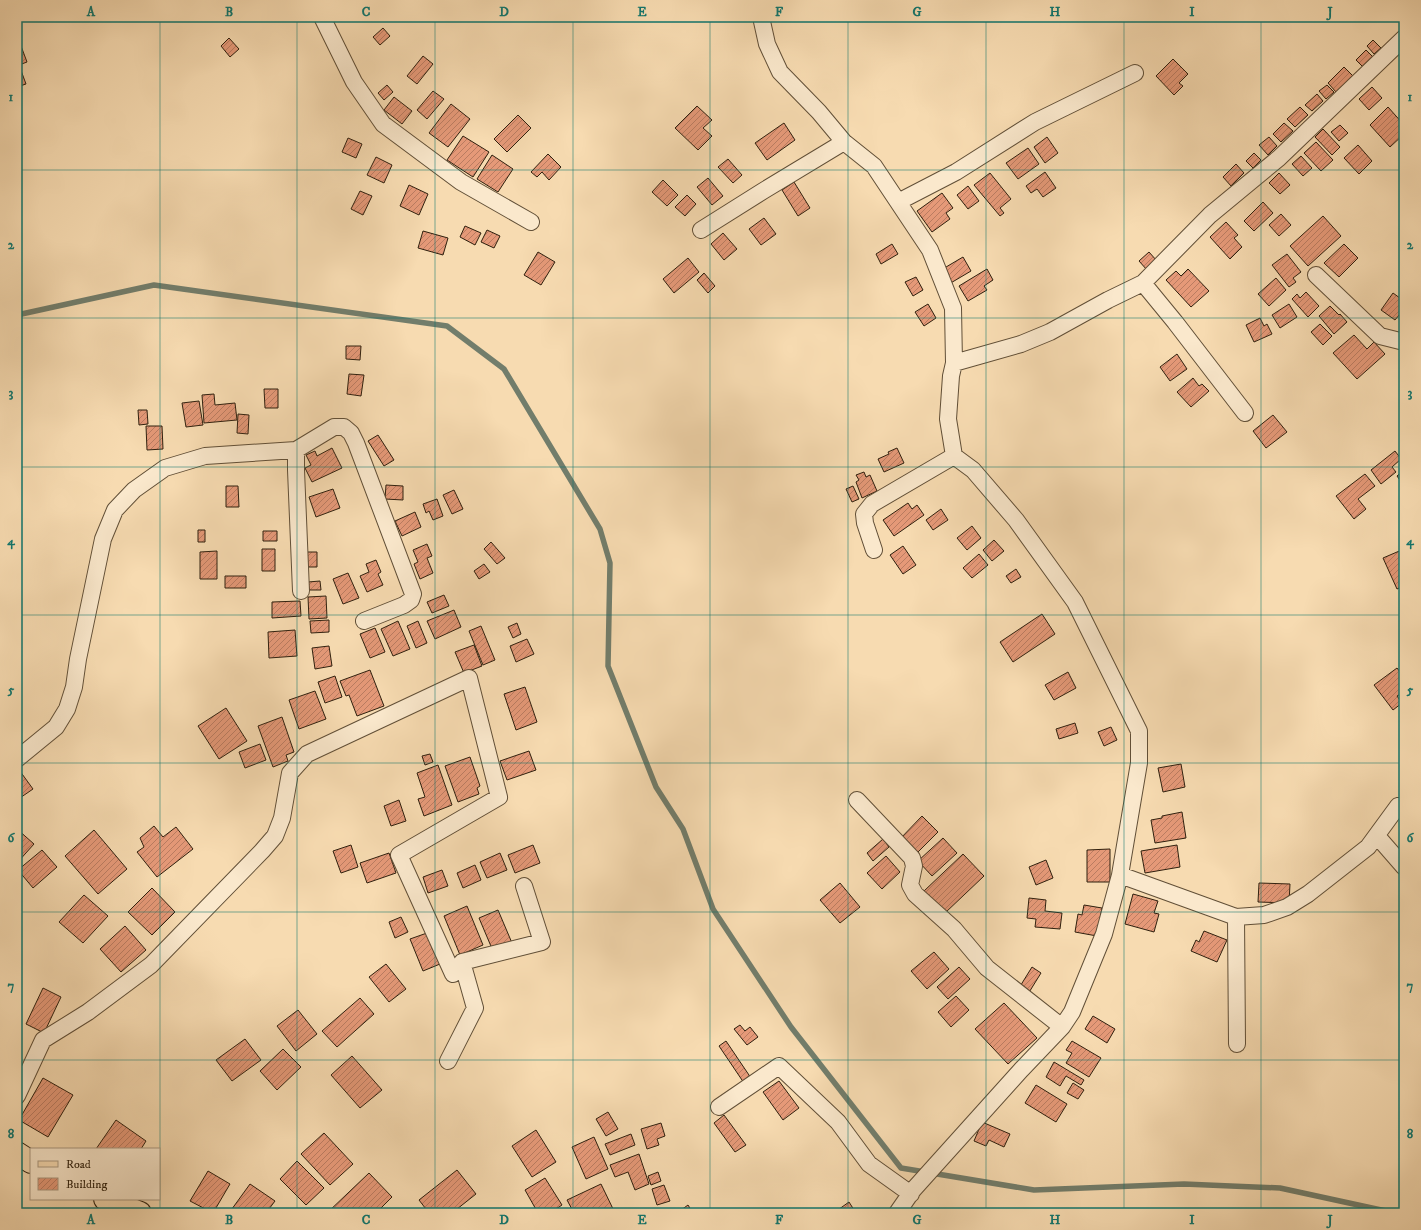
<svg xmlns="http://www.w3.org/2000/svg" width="1421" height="1230" font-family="'IM FELL DW Pica',serif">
<defs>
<pattern id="building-hatch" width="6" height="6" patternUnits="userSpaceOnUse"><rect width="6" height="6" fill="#e59978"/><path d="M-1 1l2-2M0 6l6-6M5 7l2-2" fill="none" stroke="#ba7c61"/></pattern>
</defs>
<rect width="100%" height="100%" fill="#f7dbb1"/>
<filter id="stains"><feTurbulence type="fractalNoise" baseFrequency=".005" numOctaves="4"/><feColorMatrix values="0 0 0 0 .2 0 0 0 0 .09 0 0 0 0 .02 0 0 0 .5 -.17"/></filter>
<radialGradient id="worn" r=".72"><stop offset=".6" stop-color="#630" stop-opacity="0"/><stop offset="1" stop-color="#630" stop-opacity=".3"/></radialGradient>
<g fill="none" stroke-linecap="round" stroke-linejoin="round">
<path stroke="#727d6b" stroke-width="5.5" d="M17,315L154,285L447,326L504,369L600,529L610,563L608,666L656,787L683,829L713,909L791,1027L901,1168L1034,1190L1184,1184L1280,1188L1395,1213"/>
</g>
<path fill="url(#building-hatch)" stroke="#2f200e" d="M383,28L390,36L380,45L373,37Z
M229,38L239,49L230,57L221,46Z
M1373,40L1381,48L1374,54L1367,46Z
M21,46L27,62L19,65L26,84L17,87V48Z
M1366,50L1373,57L1363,67L1356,60Z
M423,56L433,64L417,84L407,76Z
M1173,59L1188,74L1179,83L1183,86L1174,95L1156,76Z
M1344,67L1353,76L1336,92L1328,83Z
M387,85L393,92L384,100L378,93Z
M1327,85L1334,92L1326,99L1319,91Z
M1372,87L1382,98L1369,110L1359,99Z
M433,91L444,99L427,119L417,110Z
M1317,94L1323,101L1312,111L1305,105Z
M394,97L412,111L402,124L384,110Z
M451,104L470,119L448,147L429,133Z
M697,106L712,120L703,128L712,136L698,150L675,128Z
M1300,107L1308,115L1295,127L1287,119Z
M1388,107L1404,125V134L1390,147L1370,125Z
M518,115L531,128L507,152L494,139Z
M784,123L795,140L767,160L755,143Z
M1284,123L1293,131L1281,142L1273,134Z
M1340,125L1348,133L1339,141L1331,132Z
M1323,129L1340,147L1332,155L1315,137Z
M463,136L489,152L473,177L447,160Z
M1047,137L1058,153L1045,163L1034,147Z
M1269,137L1277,146L1268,155L1259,145Z
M348,138L362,144L356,158L342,152Z
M1316,142L1333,160L1321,171L1304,153Z
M1358,145L1372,161L1359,174L1344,158Z
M1028,148L1039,164L1018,179L1006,163Z
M1254,153L1261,160L1253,168L1246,161Z
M548,154L561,167L549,180L542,172L537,177L531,172Z
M492,155L513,169L498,192L477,179Z
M1301,156L1312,168L1303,176L1292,164Z
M376,157L392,165L384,183L367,175Z
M728,159L742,175L733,183L718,167Z
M1236,164L1244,173L1231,186L1223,177Z
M1045,172L1056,188L1043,197L1037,189L1031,193L1026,186Z
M990,173L1011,199L1000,208L1004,213L1000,216L974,185Z
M1279,173L1290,185L1280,194L1269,183Z
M708,178L723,196L712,205L697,187Z
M663,180L678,195L667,206L652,192Z
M794,182L810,208L798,216L782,190Z
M409,185L428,194L419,215L400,206Z
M968,186L979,201L968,209L957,195Z
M360,191L372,196L363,215L351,209Z
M942,193L953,208L946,213L950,219L932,232L917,211Z
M687,195L696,204L685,216L675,207Z
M1263,202L1273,213L1254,231L1244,221Z
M1281,214L1291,225L1279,236L1269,225Z
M1323,216L1341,236L1308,266L1290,246Z
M764,218L776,234L761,245L749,229Z
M1226,222L1238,235L1234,238L1242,247L1230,259L1210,237Z
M465,226L481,233L475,245L460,237Z
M487,230L500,236L494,248L481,242Z
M423,231L448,238L443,255L418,248Z
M723,233L737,249L724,260L711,244Z
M892,244L898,254L881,264L876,254Z
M1344,244L1358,258L1339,277L1324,263Z
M538,252L555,262L541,285L524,275Z
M1149,252L1157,261L1147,270L1139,261Z
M1287,254L1301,272L1293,278L1296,282L1289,287L1272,265Z
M963,257L971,271L949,284L941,270Z
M688,258L699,272L674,293L663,279Z
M987,269L993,280L984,286L987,290L968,301L959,286Z
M1188,269L1209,291L1191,307L1166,280L1176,271L1181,276Z
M704,273L715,286L708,293L697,280Z
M916,277L923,290L913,296L905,282Z
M1276,278L1286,290L1269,306L1258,294Z
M1306,292L1319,306L1308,317L1292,299L1297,294L1300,298Z
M1393,293L1404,301V317L1400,314L1395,320L1381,310Z
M928,304L936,318L924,326L915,312Z
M1289,304L1297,317L1280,328L1272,315Z
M1330,306L1339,315L1340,314L1347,322L1334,334L1319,316Z
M1260,318L1264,326L1267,324L1272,334L1254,342L1246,325Z
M1320,324L1332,336L1323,345L1311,332Z
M1354,335L1367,349L1374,342L1385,354L1357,379L1333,353Z
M346,346H361L360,360L346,359Z
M1177,354L1187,369L1170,381L1160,367Z
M349,374L364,375L361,396L347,394Z
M1193,378L1199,386L1202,384L1209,391L1191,407L1177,392Z
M264,389H278V408H265Z
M214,394L215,405L235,403L237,420L204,423L202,395Z
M199,401L203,425L186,427L182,403Z
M138,410H147L148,424L139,425Z
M238,414L249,415L248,434L237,433Z
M1273,415L1287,432L1266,448L1253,431Z
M146,426H162L163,449L147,450Z
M378,435L394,460L384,466L368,441Z
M332,448L342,468L312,482L305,468L311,465L306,455L315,451L317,456Z
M897,448L904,463L884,472L878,459L889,454L888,452Z
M1395,451L1401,459L1392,467L1396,472L1381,484L1371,470Z
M1404,470V486L1397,476Z
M864,472L866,477L870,475L877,491L862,498L856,482L859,480L856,475Z
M1365,474L1375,486L1358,499L1366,509L1354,519L1336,496Z
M386,485L403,486V500L385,499Z
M226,486H238L239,507H226Z
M853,486L859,499L852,502L846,489Z
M333,489L340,508L316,517L309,497Z
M454,490L463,509L452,514L443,495Z
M437,499L443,516L433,520L429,511L426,513L423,504Z
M908,503L912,509L917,505L924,515L894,536L883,520Z
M941,509L948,520L933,530L926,520Z
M415,512L421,527L402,536L395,521Z
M972,526L981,538L967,550L957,538Z
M198,530H205V542H198Z
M263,531H277V541H263Z
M994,540L1004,551L992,561L983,550Z
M491,542L505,558L497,564L484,549Z
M427,544L432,556L427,558L433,573L420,579L414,564L418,562L413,550Z
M903,546L916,565L903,574L890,555Z
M262,549H275V571H262Z
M1404,549V586L1397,589L1383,558Z
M217,551V579H200V552Z
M306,552H317V567H306Z
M979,554L988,565L972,578L963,568Z
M376,560L381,572L378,574L383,585L367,592L360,576L369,572L366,564Z
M484,564L490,572L479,579L474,571Z
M1016,569L1021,577L1011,583L1006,576Z
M348,573L359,598L343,604L333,579Z
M225,576H246V588H225Z
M320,581L321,590H309L308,582Z
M444,595L449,606L432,613L427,602Z
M326,596L327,618L309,619L308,597Z
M300,601L301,616L272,618V602Z
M454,610L461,627L435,639L427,621Z
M1042,614L1055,634L1013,662L1000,642Z
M329,620V632L311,633L310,621Z
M398,621L410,649L393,656L381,629Z
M418,621L427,643L416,648L407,626Z
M517,623L521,634L513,638L508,627Z
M481,626L495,660L483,665L469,631Z
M375,628L385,652L370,658L360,634Z
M295,630L297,656L269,658L268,632Z
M527,639L534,654L516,662L510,646Z
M474,645L482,666L464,673L455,652Z
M329,646L332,666L315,669L312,648Z
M1397,668L1404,677V683L1400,686L1404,692L1397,696L1402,703L1393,710L1374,685Z
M370,670L384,706L357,716L349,695L346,696L340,681Z
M1068,672L1076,688L1054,700L1045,685Z
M335,676L342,697L325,703L318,682Z
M525,687L537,722L516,730L504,694Z
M315,691L326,719L299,729L289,700Z
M226,708L247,741L219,759L198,726Z
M282,717L294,752L286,755L288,761L273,767L258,726Z
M1075,723L1078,733L1059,739L1056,729Z
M1111,727L1117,740L1104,746L1098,732Z
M260,744L266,760L245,768L239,752Z
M529,751L536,770L507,780L500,761Z
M430,754L433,762L425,765L422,756Z
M470,757L480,786L477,788L479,794L458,802L445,766Z
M1181,764L1185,787L1163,792L1158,768Z
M438,765L452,805L424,816L418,799L425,797L417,773Z
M17,767L33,789L17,800Z
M399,800L406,821L391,826L384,806Z
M1182,812L1186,838L1155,843L1151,820L1162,818V816Z
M922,816L938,832L915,855L899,840Z
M154,826L163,837L176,827L193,849L157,877L137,852L144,847L140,838Z
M17,829L34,844L17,863Z
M94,830L127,869L98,894L65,856Z
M943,838L957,853L932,876L918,861Z
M883,839L889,847L873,861L867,853Z
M351,845L358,867L341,873L333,851Z
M533,845L540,863L515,873L508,855Z
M1177,845L1180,867L1145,873L1141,851Z
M1110,849V882H1087V850Z
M42,850L57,867L33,888L18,870Z
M389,853L396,873L367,883L360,863Z
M500,853L507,870L487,878L480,862Z
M963,854L984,876L945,913L924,891Z
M886,856L900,872L882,889L867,873Z
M1046,860L1053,878L1036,885L1029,867Z
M475,865L481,880L463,888L457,873Z
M442,870L448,886L428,893L423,877Z
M840,883L860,907L840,923L820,900Z
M1259,883L1290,884L1289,903L1258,902Z
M152,888L175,912L152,935L128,912Z
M1133,894L1158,901L1154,913L1159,914L1154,932L1125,924Z
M84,895L108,916L83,943L59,922Z
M1029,898L1046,900L1045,911L1062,913L1060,929L1035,927L1036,919L1027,918Z
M1084,905L1102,908L1097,936L1075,932L1078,914L1082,915Z
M467,906L483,945L460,955L444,916Z
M498,910L512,943L493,951L479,918Z
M401,917L408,932L395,938L389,922Z
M125,926L146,950L121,972L100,949Z
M1204,931L1227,940L1217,962L1191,951L1196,940L1199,942Z
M427,933L440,964L423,971L410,939Z
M934,952L949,969L927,989L911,971Z
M386,964L406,989L389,1002L369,977Z
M959,967L970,979L948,999L937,987Z
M1032,967L1041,973L1028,994L1019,988Z
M43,988L61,997L44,1033L26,1024Z
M956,996L969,1010L951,1027L938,1012Z
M360,998L374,1014L337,1047L322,1031Z
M1004,1003L1037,1038L1008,1064L975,1029Z
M298,1010L317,1034L296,1051L277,1026Z
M1093,1016L1115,1029L1107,1043L1085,1029Z
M740,1025L745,1031L750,1027L758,1037L747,1045L734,1029Z
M245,1039L261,1060L232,1081L216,1060Z
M726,1041L751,1078L744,1083L719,1046Z
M1072,1041L1101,1058L1089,1077L1066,1063L1072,1053L1066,1050Z
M283,1049L301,1067L277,1090L260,1071Z
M352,1056L382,1090L360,1108L331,1075Z
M1054,1062L1084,1080L1081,1085L1066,1076L1060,1086L1046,1077Z
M43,1078L73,1095L48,1137L19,1120Z
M779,1081L799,1108L783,1120L763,1092Z
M1073,1083L1084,1090L1078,1099L1067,1093Z
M1036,1085L1067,1104L1056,1122L1025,1103Z
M608,1112L618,1129L606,1136L596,1119Z
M724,1115L746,1145L735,1152L714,1123Z
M116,1120L146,1141L141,1149H96Z
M982,1122L1010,1134L1004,1147L989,1140L986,1146L974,1141Z
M661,1123L665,1136L657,1139L659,1145L647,1149L641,1129Z
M536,1130L556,1162L532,1177L512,1146Z
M324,1133L353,1164L330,1185L301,1154Z
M631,1134L635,1145L610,1155L605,1144Z
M594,1137L608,1169L586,1179L572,1147Z
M639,1154L649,1184L635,1190L628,1172L615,1177L610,1165Z
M297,1161L324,1188L306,1205L280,1179Z
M457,1170L476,1194L452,1213H429L419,1200Z
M208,1171L230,1184L213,1213L190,1201Z
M658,1172L661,1181L651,1185L648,1176Z
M369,1173L392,1197L376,1213H327Z
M545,1178L562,1205L550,1213H538L525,1190Z
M250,1184L275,1201L266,1213H229Z
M601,1184L615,1213H574L567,1200Z
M664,1185L670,1201L657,1205L652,1189Z
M849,1202L856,1213H835V1212Z
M688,1205L693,1213H677Z"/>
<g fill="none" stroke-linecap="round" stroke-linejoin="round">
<g stroke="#614f37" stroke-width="18">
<path id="minor" d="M322,17L354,82L383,124L461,182L531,222
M761,17L767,44L780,72L819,112L844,142L874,166L930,250L953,308L954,363L951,376L948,419L954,456L973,470L1016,520L1075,602L1139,731V763L1120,875L1104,934L1072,1012L1062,1027L1021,1070L913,1190L897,1213
M898,202L956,172L1035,122L1135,73
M701,230L763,191L844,142
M1316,275L1380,336L1400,341H1404
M1143,283L1175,322L1245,413
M954,363L1021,344L1050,332L1108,300L1143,283L1210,215L1279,158L1404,38
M296,450V470L301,591
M874,550L865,523L864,514L872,504L954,456
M17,759L56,727L67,709L74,687L78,659L103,539L115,510L134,490L165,468L205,456L296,450L334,427H344L351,433L356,443L413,594L411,600L404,605L364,621
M857,800L912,858L914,866L910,885L915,894L954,929L987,968L1062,1027
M1377,836L1404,867
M1120,875L1236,917L1264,915L1287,907L1308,894L1368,847L1398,806
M1236,917L1237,1044
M448,1061L475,1008L462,962
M17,1096L43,1040L88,1012L151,965L262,851L275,836L282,818L290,773L307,754L469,678L499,797L399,855L453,974L462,962L542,942L524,886
M719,1107L779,1066L838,1122L869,1164L911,1194"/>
</g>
<g stroke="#2f200e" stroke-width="24">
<path id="primary" d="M17,1153L31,1162
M105,1199L140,1213"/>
</g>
<use href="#minor" stroke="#fae8cc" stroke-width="16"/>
<use href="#primary" stroke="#f7dbb1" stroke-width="22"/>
</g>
<path fill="none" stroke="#0f766e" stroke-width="1" stroke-opacity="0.55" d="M160,17V1213M297,17V1213M435,17V1213M573,17V1213M710,17V1213M848,17V1213M986,17V1213M1124,17V1213M1261,17V1213M17,170H1404M17,318H1404M17,467H1404M17,615H1404M17,763H1404M17,912H1404M17,1060H1404"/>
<rect width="1421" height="1230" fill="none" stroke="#f7dbb1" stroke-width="44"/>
<rect x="30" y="1148" width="130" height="52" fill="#fae8cc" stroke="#a99880"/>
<rect x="38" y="1161" width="20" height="6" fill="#f7dbb1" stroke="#a99880"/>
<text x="66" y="1168" font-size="12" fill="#2f200e">Road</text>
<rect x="38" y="1178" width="20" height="12" fill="url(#building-hatch)" stroke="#a99880"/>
<text x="66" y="1188" font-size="12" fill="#2f200e">Building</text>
<rect x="22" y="22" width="1377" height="1186" fill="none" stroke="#0f766e" stroke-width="1.5"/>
<g font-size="13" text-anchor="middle" font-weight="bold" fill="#0f766e">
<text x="91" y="16">A</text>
<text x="229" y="16">B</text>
<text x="366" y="16">C</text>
<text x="504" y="16">D</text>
<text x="642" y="16">E</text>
<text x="779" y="16">F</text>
<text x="917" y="16">G</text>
<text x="1055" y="16">H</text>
<text x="1192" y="16">I</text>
<text x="1330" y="16">J</text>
<text x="11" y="101">1</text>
<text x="1410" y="101">1</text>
<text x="11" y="249">2</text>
<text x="1410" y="249">2</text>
<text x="11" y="397">3</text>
<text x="1410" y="397">3</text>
<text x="11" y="545">4</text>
<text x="1410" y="545">4</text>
<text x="11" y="694">5</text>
<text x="1410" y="694">5</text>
<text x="11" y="842">6</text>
<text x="1410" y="842">6</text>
<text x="11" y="990">7</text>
<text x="1410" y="990">7</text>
<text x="11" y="1138">8</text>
<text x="1410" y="1138">8</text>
<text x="91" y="1224">A</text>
<text x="229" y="1224">B</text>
<text x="366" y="1224">C</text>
<text x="504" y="1224">D</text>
<text x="642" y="1224">E</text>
<text x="779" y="1224">F</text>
<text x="917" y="1224">G</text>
<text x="1055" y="1224">H</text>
<text x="1192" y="1224">I</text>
<text x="1330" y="1224">J</text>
</g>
<rect width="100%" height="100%" filter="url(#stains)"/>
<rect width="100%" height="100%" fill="url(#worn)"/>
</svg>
